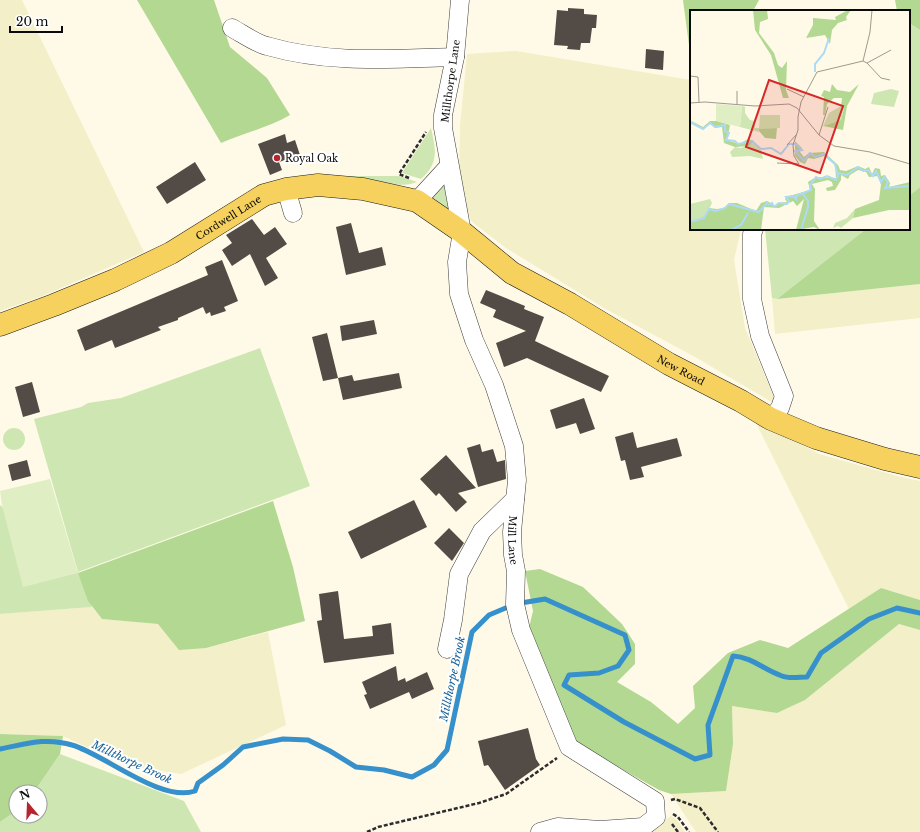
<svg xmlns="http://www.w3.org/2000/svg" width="920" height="832" font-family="'Libre Baskerville',serif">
<rect width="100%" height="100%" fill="#fffae7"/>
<path fill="#f3efc8" d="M0,0H22L144,252L45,295L0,311Z
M516,51L691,80V229H741L734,260L745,328L773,395L775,404L695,357L604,308L506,248L471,221L459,182L460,126L467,54Z
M920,284V318L775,334L772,298L777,299Z
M754,419L819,454L901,477L920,481V600L881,588L849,609Z
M92,607L102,619L158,624L206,648L268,632L286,725L181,774L125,765L63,736L0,734V614Z
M899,624L920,630V832H696L671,794L726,791L733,744L732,706L777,713L805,700Z
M671,816L677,820L685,832H646Z"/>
<path fill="#cee7b2" d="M909,23L920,30V187L909,196Z
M431,128C436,150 439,163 421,179L402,173Z
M339,176H400L417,182C399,190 360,179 339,176Z
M446,177L453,213L431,196Z
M765,229H866L777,299L772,298Z
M260,348L310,486L78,572L92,607L0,614V505L78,572L34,419L81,407L88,403L121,398Z
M3 439a11 11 0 1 1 22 0a11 11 0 1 1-22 0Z
M60,754L184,801L201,832H0V822L16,811V816H40V792H34Z"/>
<path fill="#b2d892" d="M137,0H214L230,47L267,78L290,115C268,128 243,133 221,143Z
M683,0H759L753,11H691V60Z
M895,0H920V30L909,23V11H897Z
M920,187V284L777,299L866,229H909V196Z
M273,501L293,567L305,621L206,648L179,650L158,624L102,619L88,601L78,573Z
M540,569L583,587L622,624L635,644V664L617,682L651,702L678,724L695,708L693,686L728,653L760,640L788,648L881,588L920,600V630L899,624L805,700L777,713L732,706L733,744L726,791L671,794L659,790L574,742L528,632L533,611L525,571Z
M0,734L63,736L60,754L34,792H16V811L0,822Z"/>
<path fill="#e0eec4" d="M50,479L78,573L23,587L2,505L0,491Z"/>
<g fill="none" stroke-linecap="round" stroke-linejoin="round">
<path stroke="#3590cb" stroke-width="5" d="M0,749C26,744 46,737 72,745C104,754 161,803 195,791L198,783L223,765L243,747L283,739L308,740L330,751L356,767L384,770L412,777L434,765L447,750L472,632L489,615L515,604L545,599L625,635L629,650L618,666L599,673L569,675L564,685L624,722L695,759L710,755L708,725L733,656C752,657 764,670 782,676C789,679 799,677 807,677L821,653L869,619L897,608L920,613"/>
</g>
<path fill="#524b46" d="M568,8L584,9V14L597,15L596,28H592L590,43H581L580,50L567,49L568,46L554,45L557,10L568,11Z
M646,49L664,51L663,70L645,68Z
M285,134L287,143L295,140L300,155L279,162L282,170L270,175L258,144Z
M195,162L206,180L167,204L156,187Z
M252,219L264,235L275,227L287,244L266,258L278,278L265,286L250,254L232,266L222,250L232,243L226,235Z
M351,223L359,253L382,247L386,265L346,275L336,227Z
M222,260L238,301L224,307L226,311L211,316L210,312L206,314L203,307L178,318V320L158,327L161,330L115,348L112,340L85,351L77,330L208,275L205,267Z
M486,290L525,306L524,309L544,317L535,341L609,376L601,392L527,358L504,367L496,343L526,331L493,317L496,310L480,303Z
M374,320L377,334L342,341L340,326Z
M327,333L338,378L323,381L312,337Z
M399,373L402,388L343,400L338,378L352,375L354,381Z
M32,382L40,412L23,417L15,387Z
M584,398L595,429L580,434L576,423L556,429L550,410Z
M633,432L637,448L677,438L682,456L641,467L644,477L630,480L625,460L621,461L615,437Z
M480,444L482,452L493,449L497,462L505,460L506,479L478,487L467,448Z
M446,455L476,488L458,493L467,502L456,512L439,493L436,496L420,479Z
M27,460L31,476L12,481L8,465Z
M414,500L427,527L361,559L348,532Z
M449,528L464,543L452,561L434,543Z
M338,591L344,639L373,636L372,626L391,623L394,654L324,663L317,621L322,620L319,594Z
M396,666L398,681L405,678L406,682L427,672L434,689L412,699L409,692L370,709L364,695L367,694L362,682Z
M528,728L536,759L540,765L505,790L488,765L484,766L478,741Z"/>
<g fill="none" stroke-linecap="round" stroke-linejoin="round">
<g stroke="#3d3d3d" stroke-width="19">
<g id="minor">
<path id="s1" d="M460,0L455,57L443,115V128L462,232L457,262L459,294L474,340L494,385L514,446L517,480L512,532L513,555L516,571L515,604L521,630L569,747L655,801L656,817L643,827L600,830L558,827L540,832"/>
<path d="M232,28C243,34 255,43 267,46C329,64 391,59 455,57"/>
<path d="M286,189L293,213"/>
<path d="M417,201L449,166"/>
<path d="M754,229L752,234V299L760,336L784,396L780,408L771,419"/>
<path d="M447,649L453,620L459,574L482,531L515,499"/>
</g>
</g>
<g stroke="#1b1b1b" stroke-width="23">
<g id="major">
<path id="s2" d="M0,325L54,305L115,280L171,253L264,195L286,189L318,185L363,189L417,201L462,232L512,273L570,304L669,364L741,401L771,419L816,438L885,459L920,467"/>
</g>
</g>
<path stroke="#2c2c2c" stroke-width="2.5" stroke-dasharray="4 2" stroke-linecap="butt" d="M409,178L399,174L426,132
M671,800L675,799L700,808L718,832
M673,814L678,817L689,832
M672,824L678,832
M367,832L378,827L479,803L506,794L557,758"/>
<use href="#minor" stroke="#fff" stroke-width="18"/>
<use href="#major" stroke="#f7d15e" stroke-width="22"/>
</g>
<circle fill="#b6252d" stroke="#fff" stroke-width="1.5" cx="277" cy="158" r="4"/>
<g text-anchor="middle" stroke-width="4" stroke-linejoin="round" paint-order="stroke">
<g font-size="10" fill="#0a0a0a" stroke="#fff">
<text transform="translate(450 81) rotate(-82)" y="4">Millthorpe Lane</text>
<text dy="4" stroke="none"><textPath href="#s2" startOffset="253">Cordwell Lane</textPath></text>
<text dy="4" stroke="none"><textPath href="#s2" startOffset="765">New Road</textPath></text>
<text dy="4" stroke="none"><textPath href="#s1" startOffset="554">Mill Lane</textPath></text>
</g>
<g font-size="10" fill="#0a0a0a" stroke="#fff" text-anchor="start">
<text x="285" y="162">Royal Oak</text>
</g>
<g font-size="11" font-style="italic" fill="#166098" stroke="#fff">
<text transform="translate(452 679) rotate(-78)" y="4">Millthorpe Brook</text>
<text transform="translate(132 762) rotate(25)" y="4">Millthorpe Brook</text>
</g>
</g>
<g transform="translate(690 10)">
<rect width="220" height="220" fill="#fffae7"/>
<path d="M201,79L209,81L204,97L181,94L184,83ZM52,96L55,97V103L60,110L65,111V118H69L70,105H90V118L70,119L69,122L50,117ZM151,96L154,99L151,110L133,116L139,103ZM63,133L71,140L73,149L60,146L42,147L40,142L45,137L51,138ZM20,189L22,193L16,206L0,212V194ZM165,199L163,208L151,218L148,216L143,218L145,213L157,208Z" fill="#cee7b2"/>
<path d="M63,0H77L78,9L70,12L69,23L84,43L88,55L92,58L97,51L96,80L99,88H93L81,45L65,20ZM158,0H161L156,7L157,10L148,13L142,20L140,34L135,25L116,28L123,15V8L146,10L145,7ZM142,74L147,80L160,82L169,74L157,96L153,120L133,116L151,110L154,99L151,96L152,88H144L137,94L135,105H133L134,87L131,86L134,80L140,82ZM0,110L13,117L20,111H27L40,115L37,130L49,134L58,129L64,131L59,136L45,137L34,133L32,117L25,118L21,113L13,119ZM87,118L86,129L75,128L69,121V119ZM105,131L112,138L110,142L114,147L119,143L134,142L148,155L150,160L156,161L168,156L175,159L179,157L182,164L185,158L190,159L191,166L195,165L200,173L199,177L220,172V200H199L163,208L165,199L189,190L191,174L188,166L179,167L176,162L168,160L160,165L158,169L151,165V170L145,180L137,181L136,178L143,176L142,172L138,170L122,174L125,179L124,211L130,220L124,217L106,220L114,189L107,196L103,191L89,198L74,197L71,220H0V212L15,206L19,198L27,199L35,198L39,193H47L66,201L71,193L77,191L86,196L87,193L97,192L95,189L96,187L120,180L118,172L126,167L146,168L145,155L134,146L124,149L118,148L115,154L110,152L105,146Z" fill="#b2d892"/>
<path d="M26,94L52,96L50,117L26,111Z" fill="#e0eec4"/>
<path fill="none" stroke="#addaf5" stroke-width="2" d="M125,62V54L134,43L139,28M0,112L13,119L20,113L25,117L35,115V121L39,123L36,130L45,131L48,134L62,131L71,139L81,138L91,144L99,134H106L112,140L105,141L114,151L120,143L125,147L134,144L145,154L148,166L146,170L137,166L130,169L126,167L120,175L121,180L106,186V189L103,186L96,187L99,191L97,194L89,193L84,197L82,193L79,195L77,193L69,202L39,194L35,198L26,201L19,199L14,208L0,212M148,163L157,165L168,157L173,161L178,160L183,166L186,161L191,172L194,167L198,172L195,178L220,176M41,220L51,215L58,203M111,220L118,197V191L113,184"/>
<path fill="none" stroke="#9d9a8f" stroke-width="1" d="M173,51L180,22L182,0M177,53L191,68L200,70M0,66L8,67L9,92M97,79L114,87M47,81V95M0,93L15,92L65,96L99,94L107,98L129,125L144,136L180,142L220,154M129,125L138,97M97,135L106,125M87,153L109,154L104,146L103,135L108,120V107L111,92L127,62L173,51L177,53L201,40"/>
<path fill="#d62828" fill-opacity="0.15" stroke="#d62828" stroke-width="2" d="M79,70L153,96L130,163L56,137Z"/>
<rect width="220" height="220" fill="none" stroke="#0a0a0a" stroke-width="2"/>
</g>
<g transform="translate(28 804) rotate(341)"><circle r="19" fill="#ffffff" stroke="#9d9d9d"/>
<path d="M0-3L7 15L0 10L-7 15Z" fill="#b6252d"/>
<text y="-6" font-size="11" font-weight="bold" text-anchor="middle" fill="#0a0a0a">N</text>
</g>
<path d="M10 26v6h52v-6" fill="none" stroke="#0a0a0a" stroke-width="2"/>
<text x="16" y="26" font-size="12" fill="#0a0a0a" stroke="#ffffff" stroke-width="3" paint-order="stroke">20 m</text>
</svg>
